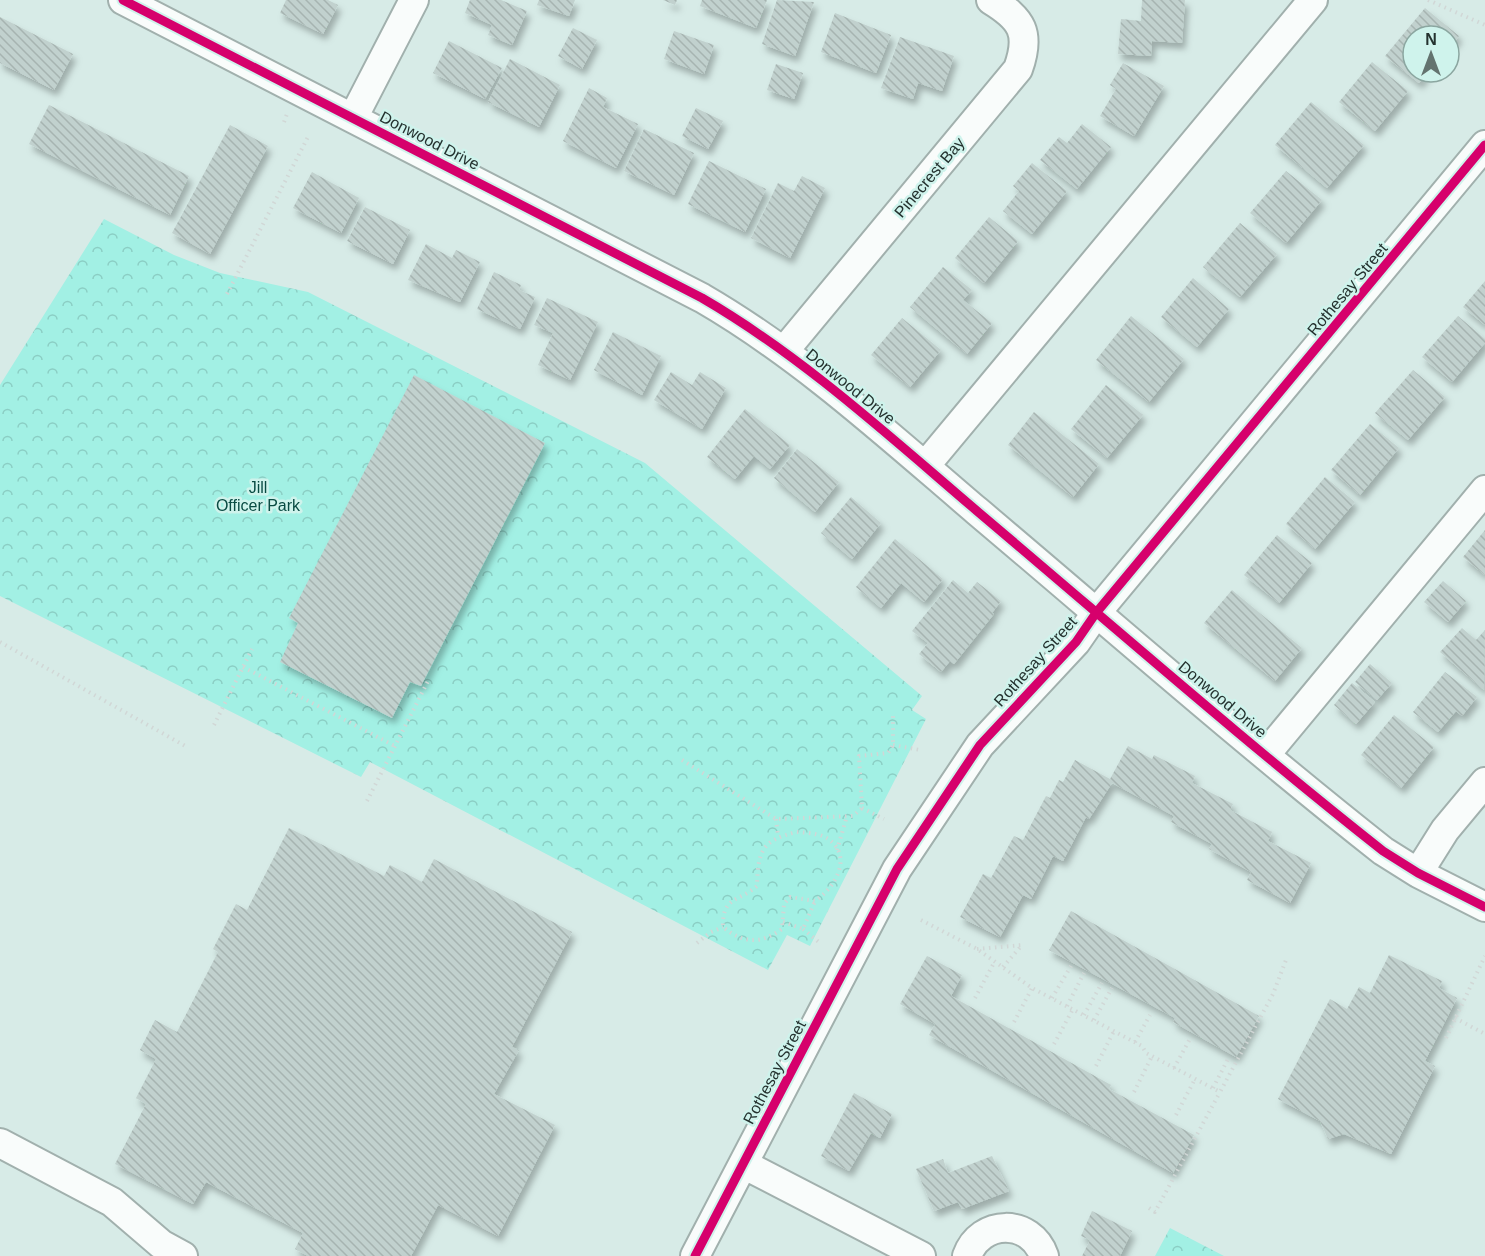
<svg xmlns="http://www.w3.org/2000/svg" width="1485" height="1256" font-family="Arial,sans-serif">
<defs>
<pattern id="park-crowns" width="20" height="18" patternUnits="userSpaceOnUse" patternTransform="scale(1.5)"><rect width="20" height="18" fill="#a2f0e4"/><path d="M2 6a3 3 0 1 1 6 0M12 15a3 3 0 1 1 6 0" fill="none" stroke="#8bcec4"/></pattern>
<pattern id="building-back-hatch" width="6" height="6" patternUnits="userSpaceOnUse" patternTransform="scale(1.5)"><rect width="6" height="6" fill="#c1d1ce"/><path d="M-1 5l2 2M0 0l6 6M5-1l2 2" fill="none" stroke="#a6b4b1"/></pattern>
<filter id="shadow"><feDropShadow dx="3.5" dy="6" stdDeviation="3" flood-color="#0004"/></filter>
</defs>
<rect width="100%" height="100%" fill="#d7ebe7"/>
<path fill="url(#park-crowns)" d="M104,219L174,255L220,273L308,292L645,463L922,696L912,710L926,719L810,946L787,935L768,970L370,762L361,777L0,596V385Z
M1170,1228L1224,1256H1155Z"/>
<path fill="url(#building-back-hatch)" filter="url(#shadow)" d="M286,0H328L338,5L323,34L280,13Z
M470,0H501L527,11L512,45L488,35L492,25L465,13Z
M539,0H575L569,16L537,5Z
M663,0H677L675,5Z
M702,0H767L756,28L700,6Z
M777,0L814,2L795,56L762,44Z
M1142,0H1185L1182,43L1152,41L1151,56L1118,54L1121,19L1141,21Z
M1425,8L1459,36L1449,48V36H1413V72H1428L1419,83L1385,56Z
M835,13L891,35L876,73L821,52Z
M0,17L73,54L54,90L0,63Z
M573,28L597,40L582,69L558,56Z
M674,31L714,45L704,74L664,59Z
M900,37L954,56L942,91L918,83L913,99L881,88Z
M449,41L502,68L485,99L433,73Z
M510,59L560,85L539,127L488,102Z
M1372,62L1408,91L1375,131L1339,102Z
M1123,63L1164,86L1134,136L1100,116L1116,89L1110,85Z
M776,64L803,73L794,99L767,90Z
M589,88L607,98L603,107L638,124L616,168L563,141Z
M1311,102L1364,145L1327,188L1275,145Z
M49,105L189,176L170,215L29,144Z
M696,108L723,121L708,149L682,136Z
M1082,124L1111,147L1077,189L1040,160L1059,137L1067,143Z
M230,125L268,146L210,254L172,233Z
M644,129L694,153L674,195L624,171Z
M709,161L766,189L745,232L688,204Z
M1032,163L1067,191L1032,234L1003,211L1019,191L1013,186Z
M1286,171L1322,200L1286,243L1250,213Z
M312,172L359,198L341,233L293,208Z
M802,176L825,188L790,258L751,238L778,183L794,191Z
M365,207L410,230L393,264L347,241Z
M989,217L1018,241L984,283L955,258Z
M1240,223L1277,254L1240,297L1203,267Z
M426,244L452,258L456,250L480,262L460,302L408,280Z
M943,267L972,290L963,300L992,323L967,354L910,307Z
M494,272L521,285L519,290L535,297L520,329L477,309Z
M1193,278L1229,309L1197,347L1161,317Z
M1485,281V325L1463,307Z
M547,298L598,322L570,380L538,365L553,333L534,325Z
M1131,316L1184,359L1149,402L1096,360Z
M1458,316L1485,339V343L1452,382L1422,357Z
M902,318L941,350L910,387L871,355Z
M613,332L661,356L642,395L594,370Z
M1413,370L1445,397L1408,440L1375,413Z
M671,372L692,385L700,372L726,388L702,429L654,400Z
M414,375L545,443L421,686L410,682L392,718L280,662L298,623L289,618Z
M1106,385L1143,415L1107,458L1071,429Z
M745,409L790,445L770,469L754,456L735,479L707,457Z
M1034,412L1099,464L1073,497L1008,445Z
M1370,424L1399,448L1360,495L1331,470Z
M797,449L839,482L815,512L774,478Z
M1325,477L1355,502L1315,549L1286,524Z
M851,497L881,523L852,559L821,533Z
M1485,530V575L1463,557Z
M1277,535L1312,563L1279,603L1244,575Z
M895,539L943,579L924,602L901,583L881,608L856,587Z
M953,580L968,593L977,582L1001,601L992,613L994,614L954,664L950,661L941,672L919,654L928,643L912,631Z
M1443,581L1466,601L1448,622L1424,602Z
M1232,590L1302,648L1275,681L1204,623Z
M1462,628L1476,640L1485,630L1484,690L1440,652Z
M1370,664L1392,683L1377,700L1355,682Z
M1445,672L1477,697L1462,716L1456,711L1438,732L1413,712Z
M1352,683L1375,702L1356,724L1334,705Z
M1394,715L1434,747L1401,788L1361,755Z
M1128,746L1152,759L1154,755L1195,776L1192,783L1233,804L1230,810L1272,832L1268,841L1311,863L1290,903L1247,880L1251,872L1209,849L1212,844L1171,822L1174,816L1112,783L1089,819L1086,817L1063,861L1053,856L1031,899L1023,895L1000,937L960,917L983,874L991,878L1014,836L1023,840L1046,796L1050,798L1059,780L1063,782L1075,760L1110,779Z
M289,828L384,876L390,865L422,882L434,859L572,932L512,1047L519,1050L494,1094L555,1125L498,1236L438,1205L411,1256H308L295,1249L303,1233L206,1182L193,1204L115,1164L146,1104L136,1098L156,1059L140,1050L155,1020L177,1032L218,952L213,949L236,904L247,910Z
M1071,911L1259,1016L1236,1057L1173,1022L1175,1018L1049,950Z
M1389,955L1442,981L1439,988L1457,998L1425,1061L1435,1066L1391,1154L1344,1134L1328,1139L1320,1121L1278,1099L1330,999L1347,1009L1359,987L1370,993Z
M927,956L962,975L951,996L1111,1085L1109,1089L1194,1135L1173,1173L929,1035L935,1024L900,1004Z
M854,1093L892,1114L880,1138L871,1133L849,1171L821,1156Z
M992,1156L1009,1191L962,1209L958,1202L934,1211L916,1169L943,1159L948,1173Z
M1092,1211L1132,1231L1120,1256H1082L1090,1240L1081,1236Z"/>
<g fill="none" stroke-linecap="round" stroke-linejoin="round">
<g stroke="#a1b0ad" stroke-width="32">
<path id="minor" d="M123,0L702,298C802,356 889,436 977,511C1112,625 1245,742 1383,851L1418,873L1485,907
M353,118L414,0
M784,351L1018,69C1031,33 1022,19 991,0
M925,466L1313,0
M1266,754L1485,490
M1418,873L1445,830L1485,782
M0,1143L112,1202L161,1244L183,1256
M743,1164L921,1256
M695,1256L897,869L980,745L1076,642L1096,613L1485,145
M967,1256C980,1219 1031,1218 1044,1256"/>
</g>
<path stroke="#d1d7d6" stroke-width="4" stroke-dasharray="1.5 4.5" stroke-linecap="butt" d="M1428,0L1485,25
M284,122L287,114
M227,294L309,135
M0,642L187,747
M243,667L395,746
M214,725L252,649
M893,745L920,750
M682,760L776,819L853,816L862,808L859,756L888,753L893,745V714
M367,801L428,681
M862,808L884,819
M776,819L778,836
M797,832C808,833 823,833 832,842C852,861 833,889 815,901L790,897L784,904L782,929C761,944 744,944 723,927C722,896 739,902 757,886C758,852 761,840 797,832Z
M837,850L847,816
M921,920L977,949L1032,988L1142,1046L1146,1053L1220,1092L1273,994L1286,960
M783,922L803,929L815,901
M803,929L820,943
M697,943L711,932L723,927
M977,949L1023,945
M1003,967L1022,945
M975,998L995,961
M1052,998L1071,966
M1067,1006L1084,973
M1084,1015L1102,983
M1455,1018L1485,1034
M1094,1020L1112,988
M1014,1022L1032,988
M1446,1038L1485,956
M1135,1042L1150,1015
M1054,1044L1073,1009
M1096,1066L1114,1031
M1174,1068L1191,1037
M1213,1088L1228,1059
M1134,1092L1152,1056
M1176,1115L1195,1079
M1149,1208L1155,1212L1220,1092"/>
<use href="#minor" stroke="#f9fcfb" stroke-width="28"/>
<g stroke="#cff3ec" stroke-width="13">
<path id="cycleway" d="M123,0L702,298C802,356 889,436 977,511C1112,625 1245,742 1383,851L1418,873L1485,907
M695,1256L897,869L980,745L1076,642L1096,613L1485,145"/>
</g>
<use href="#cycleway" stroke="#d6006c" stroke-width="9"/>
</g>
<g text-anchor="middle" stroke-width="5" stroke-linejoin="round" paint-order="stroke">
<g font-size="16" fill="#24322f" stroke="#cff3ec">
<text transform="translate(430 140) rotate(27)" y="6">Donwood Drive</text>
<text transform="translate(929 177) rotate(-50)" y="6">Pinecrest Bay</text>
<text transform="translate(1347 289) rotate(-50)" y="6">Rothesay Street</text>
<text transform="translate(851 386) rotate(39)" y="6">Donwood Drive</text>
<text transform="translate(1035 661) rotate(-48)" y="6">Rothesay Street</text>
<text transform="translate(1223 699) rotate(40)" y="6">Donwood Drive</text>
<text transform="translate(774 1072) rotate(-62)" y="6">Rothesay Street</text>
</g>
<g font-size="16" fill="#094b43" stroke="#cff3ec">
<text x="258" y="493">Jill<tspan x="258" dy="18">Officer Park</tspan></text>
</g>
</g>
<g transform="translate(1431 54)"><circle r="28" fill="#cff3ec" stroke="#8ba6a0" stroke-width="1.5"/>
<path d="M0-4.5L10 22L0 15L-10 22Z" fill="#63736f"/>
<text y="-9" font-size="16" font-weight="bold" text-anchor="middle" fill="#24322f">N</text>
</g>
</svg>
